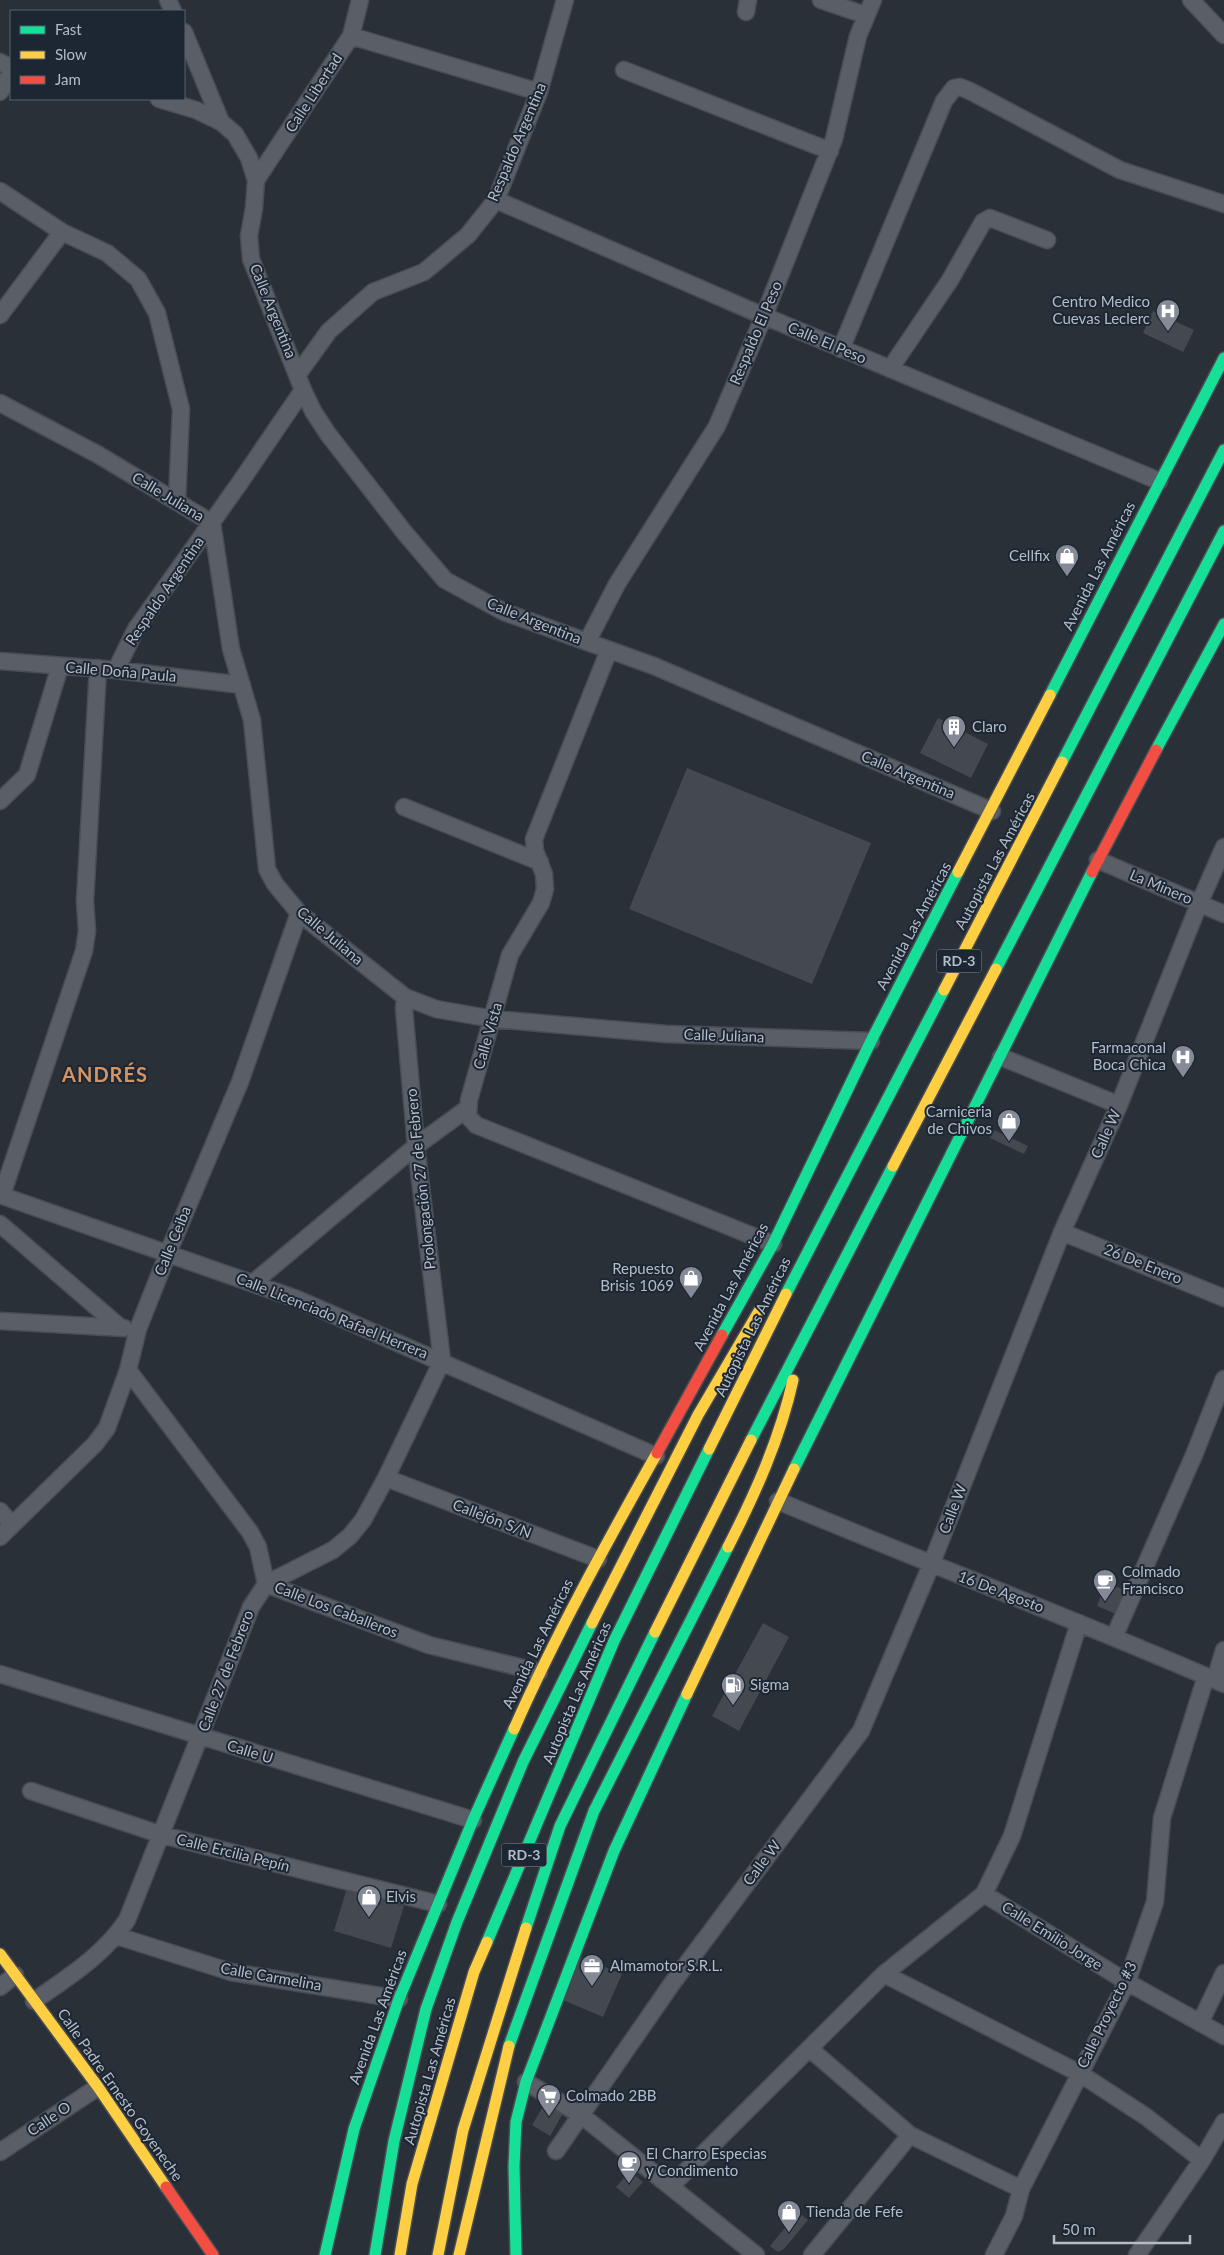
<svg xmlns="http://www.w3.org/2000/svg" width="1224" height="2255" font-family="Lato,sans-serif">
<rect width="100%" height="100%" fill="#2a3038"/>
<path fill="#444950" d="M1153,311L1194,330L1183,352L1143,333Z
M938,718L988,744L971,778L920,753Z
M687,768L871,843L812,984L629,909Z
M994,1130L1028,1146L1024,1154L990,1138Z
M1106,1582L1127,1591L1118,1615L1097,1606Z
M763,1623L789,1637L739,1731L712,1716Z
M347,1888L404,1906L391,1948L334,1931Z
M581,1957L622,1974L603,2017L563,2000Z
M548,2098L566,2108L550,2136L532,2125Z
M630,2171L643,2182L629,2198L616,2187Z
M798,2212L808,2220L784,2249L778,2252L770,2246Z"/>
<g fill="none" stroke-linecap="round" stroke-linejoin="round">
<g stroke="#484c53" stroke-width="19">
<path id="street" d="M168,0L173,11
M821,0L865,15
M1191,0L1224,35
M746,12L748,0
M184,32L221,122
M351,36L539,92
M0,62L11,68
M624,70L830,151
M0,92L11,72
M159,99L196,110L221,122L235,134L249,158L256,180L254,208L249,236L251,259L303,390L313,411L328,434L404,532L445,580L504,612L654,666L992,811
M256,180L351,36L360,0
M0,191L62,232L107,253L138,279L157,313L181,409L177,502
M496,200L752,311L1159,481
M0,315L62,232
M841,349L944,101L954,88L960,87L970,91L1120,170L1224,204
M890,369L950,280L983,222L990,218L1047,240
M298,374L329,331L373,292L424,272L468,235L496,200L539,92L565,0
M0,403L97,454L212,523L231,649L252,720L267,869L275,884L299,913L405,997L436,1009L493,1019L666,1034L871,1041
M587,642L617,584L717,426L764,316L834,139L858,36L873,0
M609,650L534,839L535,851L544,874L545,889L541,903L510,955L469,1100L468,1116L476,1125L773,1244
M0,661L116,670L242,685
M116,670L136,629L239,484L303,390
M0,801L27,775L60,666
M404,807L540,862
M1098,860L1224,914
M1001,1057L1119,1105
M0,1195L297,1299L656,1456
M2,1195L84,951L87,931L85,901L98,668
M0,1224L121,1328
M1062,1232L1224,1298
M253,1283L416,1146L468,1108
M0,1321L124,1328
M128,1370L250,1532L258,1547L266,1584
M386,1478L598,1559
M778,1501C926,1563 1077,1620 1224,1684
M0,1511L12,1525
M0,1537L95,1444L107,1428L128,1370L138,1329L168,1253L240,1082L299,913
M266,1584L429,1645L539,1672
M1114,1637L1194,1455L1224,1379
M0,1674L473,1820
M1215,1680L1224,1650
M31,1791L162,1835L438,1904
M984,1894L1127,1982L1224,2036
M117,1936L231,1972L399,1999
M884,1974L1079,2073L1145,2116L1202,2160
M0,1987L15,1975
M34,2001C68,1977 104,1955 127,1920L251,1607L266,1584L333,1550L350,1536L363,1520L386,1478L442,1361L416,1146L404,1008L405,997
M1200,2023L1224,1973
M810,2049L910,2135L812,2255
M526,2082L581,2115L756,2255
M910,2135L1021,2189
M556,2151L671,1985L861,1731L931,1565L1062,1232L1119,1105L1199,904L1224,847
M0,2152L98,2087
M671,2186L884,1974L984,1894L1012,1836L1079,1623
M994,2255L1014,2216L1021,2189L1127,1982L1155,1902L1162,1818L1206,1676
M1137,2255L1202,2160L1224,2122"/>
</g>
<g stroke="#484c53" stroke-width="14">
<path id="fast" d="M1050,695L1224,358
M1156,750L1224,624
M1062,762L1224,450
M996,969L1224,531
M786,1294L944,990
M722,1335L773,1244L871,1041L958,872
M751,1440L893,1166
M794,1469L1092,872
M526,1928L560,1826L655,1632
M487,1942L614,1641L709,1449
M509,2046L594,1811L728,1547
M325,2255L354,2129L399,1999L473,1820L514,1729
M375,2255L394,2141L426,2009L457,1922L523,1762L592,1623
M516,2255L514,2166L516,2122L526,2082L614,1851L687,1694"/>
</g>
<g stroke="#484c53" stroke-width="14">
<path id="slow" d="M958,872L1050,695
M944,990L1062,762
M893,1166L996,969
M709,1449L786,1294
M728,1547C755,1494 780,1439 793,1380
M592,1623L698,1415L759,1311
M655,1632L751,1440
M687,1694L794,1469
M514,1729C556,1634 606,1544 657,1453
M0,1954L98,2087L166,2187
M400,2255L412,2184L474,1972L487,1942
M438,2255L463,2130L526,1928
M459,2255L509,2046"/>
</g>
<g stroke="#484c53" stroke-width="14">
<path id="jam" d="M1092,872L1156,750
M657,1453L722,1335
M166,2187L213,2255"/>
</g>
<use href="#street" stroke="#5a5e66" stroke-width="16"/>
<use href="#fast" stroke="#16e098" stroke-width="11"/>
<use href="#slow" stroke="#ffcf43" stroke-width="11"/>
<use href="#jam" stroke="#f24e42" stroke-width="11"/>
</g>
<defs>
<g id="hospital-pin" transform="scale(1.25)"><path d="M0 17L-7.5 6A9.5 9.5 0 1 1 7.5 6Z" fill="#848b96" stroke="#1d2633"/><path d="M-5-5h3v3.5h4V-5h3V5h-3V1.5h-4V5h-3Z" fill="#fff"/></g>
<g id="shop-pin" transform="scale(1.25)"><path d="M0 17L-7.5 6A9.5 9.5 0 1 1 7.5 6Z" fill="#848b96" stroke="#1d2633"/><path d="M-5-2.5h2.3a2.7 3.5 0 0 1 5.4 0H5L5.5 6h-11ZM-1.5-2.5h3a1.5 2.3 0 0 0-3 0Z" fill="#fff"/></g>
<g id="building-pin" transform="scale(1.25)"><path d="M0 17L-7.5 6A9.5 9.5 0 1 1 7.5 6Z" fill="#848b96" stroke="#1d2633"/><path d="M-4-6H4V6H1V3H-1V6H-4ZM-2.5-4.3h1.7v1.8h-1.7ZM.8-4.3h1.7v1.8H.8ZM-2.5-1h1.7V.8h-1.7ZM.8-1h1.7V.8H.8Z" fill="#fff"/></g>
<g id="cafe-pin" transform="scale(1.25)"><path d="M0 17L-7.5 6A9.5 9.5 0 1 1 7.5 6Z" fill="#848b96" stroke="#1d2633"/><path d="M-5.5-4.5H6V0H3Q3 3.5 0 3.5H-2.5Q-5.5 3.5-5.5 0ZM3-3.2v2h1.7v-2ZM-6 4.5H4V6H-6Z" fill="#fff"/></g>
<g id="fuel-pin" transform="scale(1.25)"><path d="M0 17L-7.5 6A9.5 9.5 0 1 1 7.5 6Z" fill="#848b96" stroke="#1d2633"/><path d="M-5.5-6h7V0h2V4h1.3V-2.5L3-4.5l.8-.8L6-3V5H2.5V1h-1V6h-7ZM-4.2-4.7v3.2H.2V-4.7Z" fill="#fff"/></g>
<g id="office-pin" transform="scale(1.25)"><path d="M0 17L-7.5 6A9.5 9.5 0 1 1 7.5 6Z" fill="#848b96" stroke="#1d2633"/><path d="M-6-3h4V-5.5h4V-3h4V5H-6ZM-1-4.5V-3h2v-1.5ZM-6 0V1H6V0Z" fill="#fff"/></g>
<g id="supermarket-pin" transform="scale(1.25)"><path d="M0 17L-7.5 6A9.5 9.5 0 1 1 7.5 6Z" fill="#848b96" stroke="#1d2633"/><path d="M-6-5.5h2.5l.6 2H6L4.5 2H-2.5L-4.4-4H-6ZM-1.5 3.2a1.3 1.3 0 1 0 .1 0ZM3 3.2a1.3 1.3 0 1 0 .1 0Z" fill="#fff"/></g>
</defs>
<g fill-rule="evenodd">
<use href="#hospital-pin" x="1168" y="311"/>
<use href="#shop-pin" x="1067" y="556"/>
<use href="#building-pin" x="954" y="727"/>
<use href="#hospital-pin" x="1183" y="1057"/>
<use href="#shop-pin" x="1009" y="1121"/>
<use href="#shop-pin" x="691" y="1278"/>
<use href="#cafe-pin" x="1105" y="1581"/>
<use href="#fuel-pin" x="733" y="1685"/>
<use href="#shop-pin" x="369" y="1897"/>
<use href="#office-pin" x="592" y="1966"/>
<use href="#supermarket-pin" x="549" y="2096"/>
<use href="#cafe-pin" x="629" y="2163"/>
<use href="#shop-pin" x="789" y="2212"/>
</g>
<g text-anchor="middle" stroke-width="4" stroke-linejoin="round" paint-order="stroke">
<g fill="#1d2633" stroke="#878f9c" stroke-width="1">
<rect x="936.5" y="949.5" width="45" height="23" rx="4"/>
<rect x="501.5" y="1843.5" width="45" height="23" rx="4"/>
</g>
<g font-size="14" font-weight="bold" fill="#b4bcc9">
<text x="959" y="966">RD-3</text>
<text x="524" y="1860">RD-3</text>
</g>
<g font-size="15" fill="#b4bcc9" stroke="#1d2633">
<text transform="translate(314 93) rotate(-57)" y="5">Calle Libertad</text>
<text transform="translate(517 142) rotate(-67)" y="5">Respaldo Argentina</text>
<text transform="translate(273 311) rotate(68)" y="5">Calle Argentina</text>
<text transform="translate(756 333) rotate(-67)" y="5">Respaldo El Peso</text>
<text transform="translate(827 343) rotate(23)" y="5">Calle El Peso</text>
<text transform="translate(168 497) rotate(31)" y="5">Calle Juliana</text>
<text transform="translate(1099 566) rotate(-63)" y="5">Avenida Las Américas</text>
<text transform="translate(165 591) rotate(-56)" y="5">Respaldo Argentina</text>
<text transform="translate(534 621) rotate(22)" y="5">Calle Argentina</text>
<text transform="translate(121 672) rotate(5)" y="5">Calle Doña Paula</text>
<text transform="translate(908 775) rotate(23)" y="5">Calle Argentina</text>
<text transform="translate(995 861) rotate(-62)" y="5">Autopista Las Américas</text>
<text transform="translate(1161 887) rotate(23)" y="5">La Minero</text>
<text transform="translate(914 926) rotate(-62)" y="5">Avenida Las Américas</text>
<text transform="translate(330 936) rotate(40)" y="5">Calle Juliana</text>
<text transform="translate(488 1036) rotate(-74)" y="5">Calle Vista</text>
<text transform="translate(724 1036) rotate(2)" y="5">Calle Juliana</text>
<text transform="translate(1106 1134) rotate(-66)" y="5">Calle W</text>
<text transform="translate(421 1179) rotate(-96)" y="5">Prolongación 27 de Febrero</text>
<text transform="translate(173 1241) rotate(-68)" y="5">Calle Ceiba</text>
<text transform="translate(1143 1264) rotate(22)" y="5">26 De Enero</text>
<text transform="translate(731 1287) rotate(-62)" y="5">Avenida Las Américas</text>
<text transform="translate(332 1316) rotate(22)" y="5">Calle Licenciado Rafael Herrera</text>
<text transform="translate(753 1327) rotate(-64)" y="5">Autopista Las Américas</text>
<text transform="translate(953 1509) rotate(-69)" y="5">Calle W</text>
<text transform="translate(492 1519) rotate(21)" y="5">Callejón S/N</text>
<text transform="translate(1001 1592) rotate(21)" y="5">16 De Agosto</text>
<text transform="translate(336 1610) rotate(21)" y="5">Calle Los Caballeros</text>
<text transform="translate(538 1644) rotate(-64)" y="5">Avenida Las Américas</text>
<text transform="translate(226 1671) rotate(-69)" y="5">Calle 27 de Febrero</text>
<text transform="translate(577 1693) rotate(-67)" y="5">Autopista Las Américas</text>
<text transform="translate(250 1752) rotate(17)" y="5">Calle U</text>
<text transform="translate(233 1853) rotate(14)" y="5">Calle Ercilia Pepín</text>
<text transform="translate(762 1863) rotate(-53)" y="5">Calle W</text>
<text transform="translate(1052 1936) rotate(32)" y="5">Calle Emilio Jorge</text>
<text transform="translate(271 1977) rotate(10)" y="5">Calle Carmelina</text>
<text transform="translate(1107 2015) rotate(-64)" y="5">Calle Proyecto #3</text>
<text transform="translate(378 2017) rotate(-70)" y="5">Avenida Las Américas</text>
<text transform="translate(430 2071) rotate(-74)" y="5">Autopista Las Américas</text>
<text transform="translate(120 2095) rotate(55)" y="5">Calle Padre Ernesto Goyeneche</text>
<text transform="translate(49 2119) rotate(-34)" y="5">Calle O</text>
</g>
<g font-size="15" fill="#b4bcc9" stroke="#1d2633" text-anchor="start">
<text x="1150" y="307" text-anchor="end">Centro Medico<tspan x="1150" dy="17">Cuevas Leclerc</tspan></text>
<text x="1050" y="561" text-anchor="end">Cellfix</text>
<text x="972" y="732">Claro</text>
<text x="1166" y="1053" text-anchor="end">Farmaconal<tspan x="1166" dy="17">Boca Chica</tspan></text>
<text x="992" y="1117" text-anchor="end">Carniceria<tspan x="992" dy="17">de Chivos</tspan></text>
<text x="674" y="1274" text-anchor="end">Repuesto<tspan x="674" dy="17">Brisis 1069</tspan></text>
<text x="1122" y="1577">Colmado<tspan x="1122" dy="17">Francisco</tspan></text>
<text x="750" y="1690">Sigma</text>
<text x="386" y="1902">Elvis</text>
<text x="610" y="1971">Almamotor S.R.L.</text>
<text x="566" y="2101">Colmado 2BB</text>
<text x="646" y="2159">El Charro Especias<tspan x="646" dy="17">y Condimento</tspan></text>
<text x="806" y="2217">Tienda de Fefe</text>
</g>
<g font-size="20" font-weight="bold" letter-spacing="1" fill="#d59563" stroke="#1d2633">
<text x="105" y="1082">ANDRÉS</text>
</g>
</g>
<rect x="10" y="10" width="175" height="90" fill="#1d2633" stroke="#59626f"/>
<rect x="20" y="26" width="25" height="8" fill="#16e098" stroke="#59626f"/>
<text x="55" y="35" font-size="15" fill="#b4bcc9">Fast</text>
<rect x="20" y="51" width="25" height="8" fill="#ffcf43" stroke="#59626f"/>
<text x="55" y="60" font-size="15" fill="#b4bcc9">Slow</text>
<rect x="20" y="76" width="25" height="8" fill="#f24e42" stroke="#59626f"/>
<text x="55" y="85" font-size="15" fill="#b4bcc9">Jam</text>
<path d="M1054 2235v8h136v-8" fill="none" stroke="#b4bcc9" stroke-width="2.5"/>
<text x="1062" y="2235" font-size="15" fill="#b4bcc9" stroke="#1d2633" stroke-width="4" paint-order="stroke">50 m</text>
</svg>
